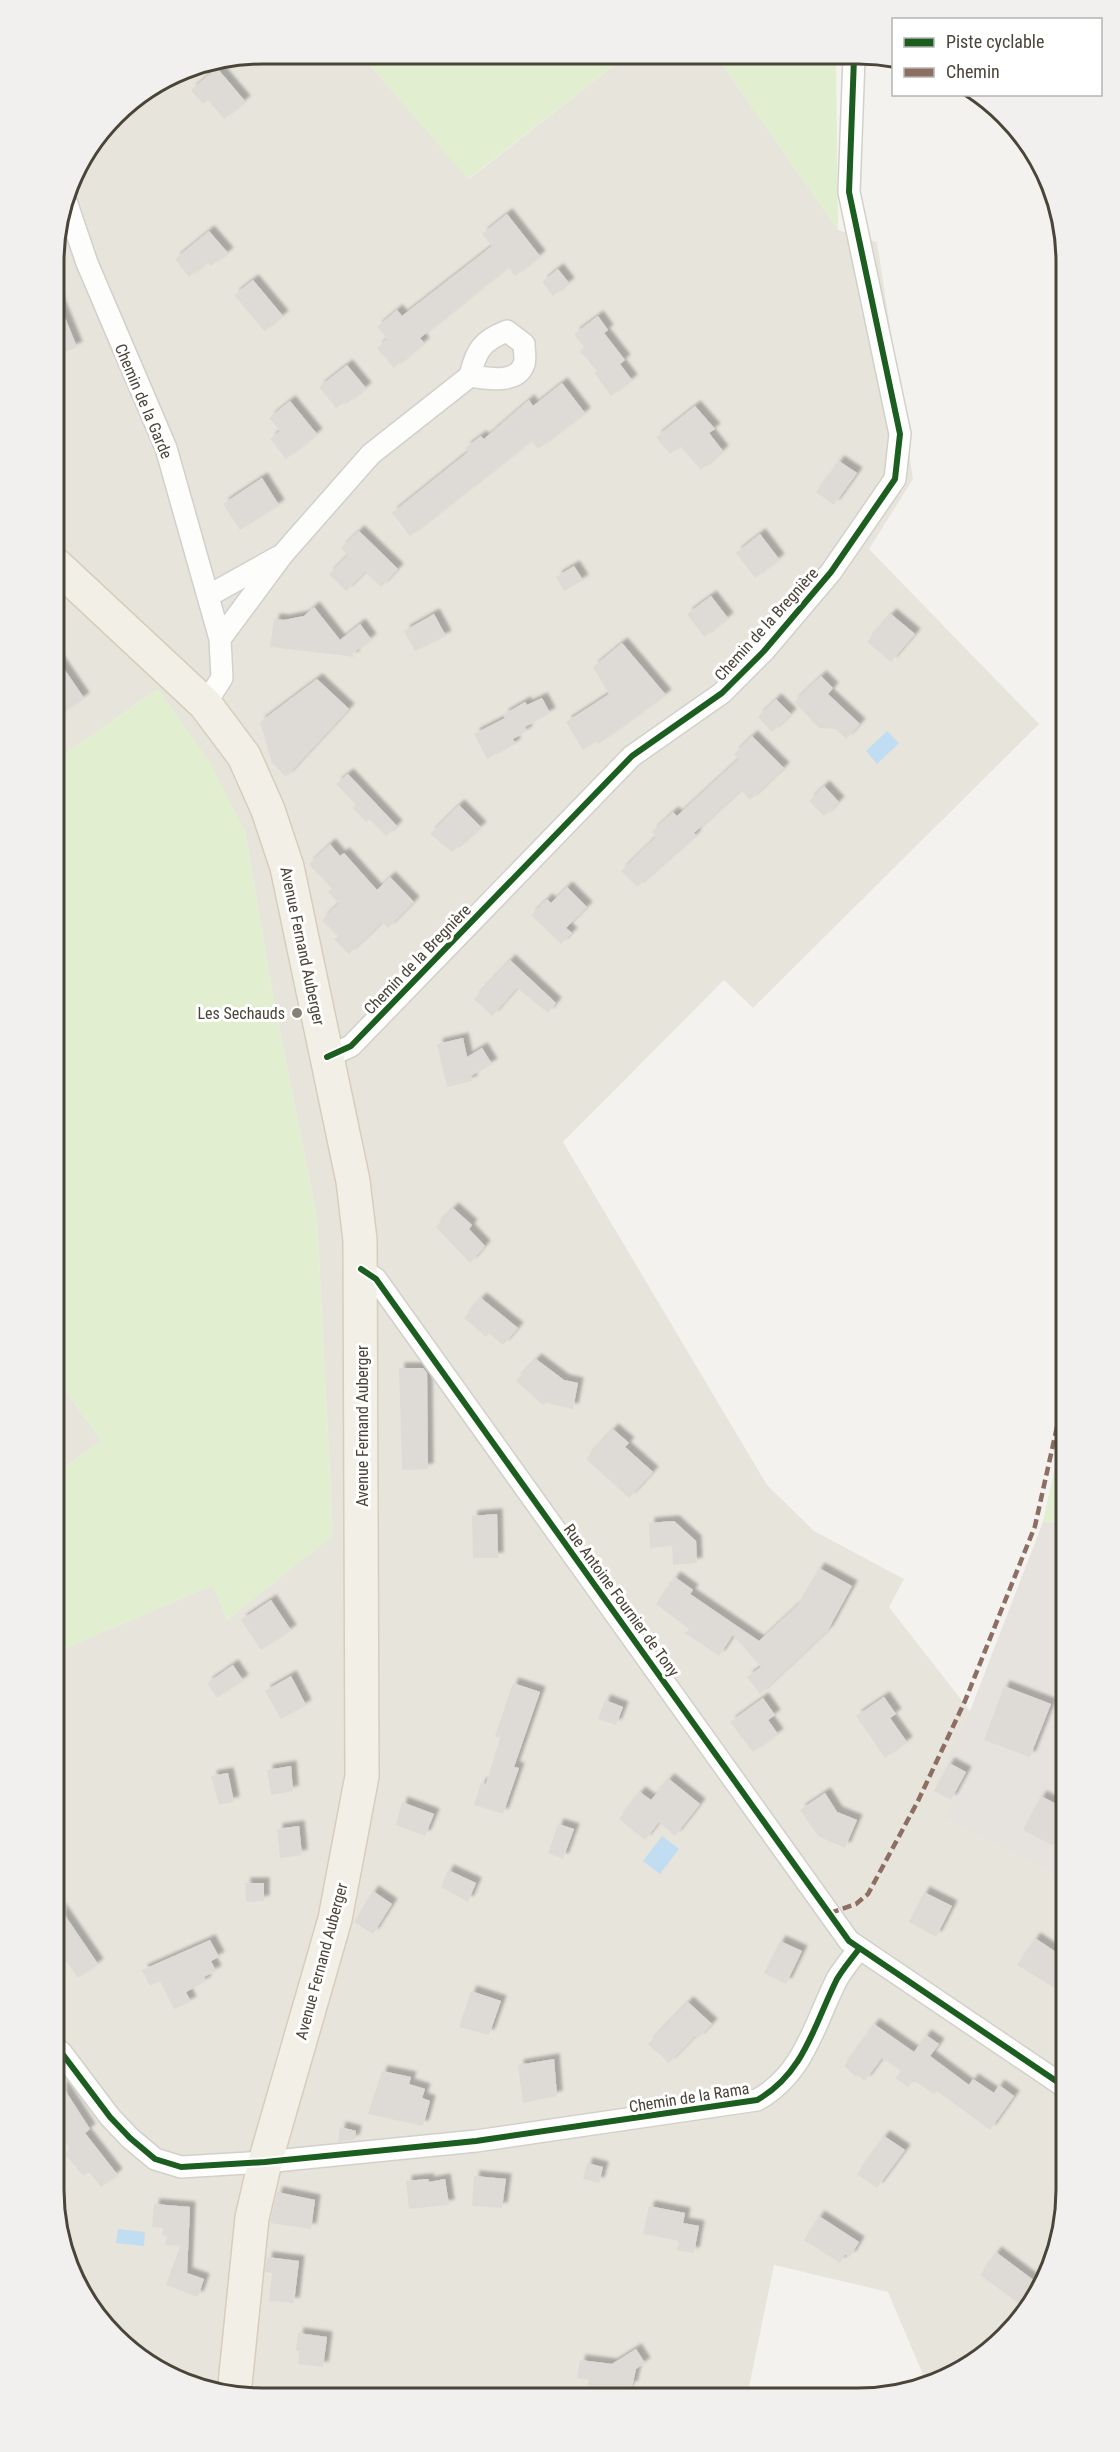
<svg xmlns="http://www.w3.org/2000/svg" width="1120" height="2452" font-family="'Roboto Condensed',sans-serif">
<defs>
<filter id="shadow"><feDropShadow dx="5.5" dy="-5.5" stdDeviation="1.5" flood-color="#0004"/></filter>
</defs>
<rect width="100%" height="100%" fill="#f4f2ee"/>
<path fill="#e7e4dc" d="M263,54L361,55L469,179L626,56L717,57L838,230L877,242L913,479L869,549L1039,724L753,1008L724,980L563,1142L767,1485L814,1531L904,1579L889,1607L970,1711L932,1793L956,1802L1055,1874L1064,1857L1066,2203L1050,2269L1014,2327L973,2363L927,2384L888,2292L774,2265L748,2392L222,2394L125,2346L89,2305L61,2244L59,1651L213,1585L227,1620L333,1535L317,1217L275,1006L245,831L158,689L56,760L54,249L75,171L125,106L183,70Z
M58,1380L101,1441L59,1471Z"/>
<path fill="#e6e2de" d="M1043,1522L1063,1523L1064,1857L1055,1874L946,1818L955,1802L931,1793L970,1711Z"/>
<path fill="#e1eecf" d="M378,55L626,56L468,179L370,65Z
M717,57L836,58L838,230Z
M158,689L210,762L245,831L275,1006L317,1217L333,1536L227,1620L213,1585L59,1651V1471L101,1441L58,1380L56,760Z
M1063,1430V1523L1043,1522Z"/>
<path fill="#c0ddf1" d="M887,731L899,743L877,764L866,751Z
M662,1836L679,1849L660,1874L643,1861Z
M118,2229L145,2232L144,2246L116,2243Z"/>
<path fill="#dedbd6" filter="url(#shadow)" d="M217,68L245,101L224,119L208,100L203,104L191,90Z
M507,214L540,256L515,276L508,267L420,338L424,343L394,368L377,348L387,339L377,327L397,310L402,316L492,246L482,234Z
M209,231L228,253L211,266L207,262L189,277L175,259Z
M558,269L569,283L553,296L542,282Z
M253,280L283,316L264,331L234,295Z
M55,293L77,347L55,356Z
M598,316L608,330L604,333L625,360L620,364L632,380L611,396L594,373L597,371L580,351L584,347L574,334Z
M347,365L366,388L346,404L344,402L336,408L319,387Z
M562,383L585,413L538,449L531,441L410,536L392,513L468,452L465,448L481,436L484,439L529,400L533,406Z
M290,401L317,434L286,459L270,439L280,431L269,418Z
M695,406L715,429L709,433L723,451L701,470L680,446L670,454L656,437Z
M839,461L857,473L834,505L816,492Z
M262,478L279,505L240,530L223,504Z
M359,531L398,569L381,587L365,572L346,591L329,574L348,555L341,548Z
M760,534L779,559L755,578L736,553Z
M574,566L583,580L564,591L556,577Z
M711,596L728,618L704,637L687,614Z
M314,607L340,640L360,624L371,639L352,654L355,657L270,647L274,619L284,620L304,616Z
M434,614L446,636L415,651L404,631Z
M891,614L915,634L891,662L867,642Z
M622,643L666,695L598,744L596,741L583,750L566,722L609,694L593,667Z
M56,657L84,698L56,717Z
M821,676L833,688L828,694L860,724L846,739L836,729L819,728L794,702Z
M317,679L349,709L286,777L272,763L260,722Z
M542,698L550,713L525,727L527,731L513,739L515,744L487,759L474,734L505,718L503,715L525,702L527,705Z
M776,699L791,714L772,732L758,717Z
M752,736L784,768L750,800L741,790L694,833L696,835L637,887L621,871L656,837L652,832L673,812L677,816L739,759L734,754Z
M348,774L397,826L386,836L369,819L366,822L353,808L356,805L336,784Z
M824,786L839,802L824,816L809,801Z
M459,805L481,827L452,852L430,834Z
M330,844L340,856L344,853L377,890L390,877L414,902L388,928L382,922L349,954L334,939L338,936L322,920L339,903L328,892L332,889L309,864Z
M567,887L587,907L566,928L572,933L561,944L531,915L547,899L551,903Z
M510,960L556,1003L548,1013L517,988L492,1016L474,999Z
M463,1038L467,1057L482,1048L492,1064L471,1076L472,1081L447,1087L437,1044Z
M453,1208L472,1225L469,1229L485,1246L470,1263L436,1227Z
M481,1298L518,1328L503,1345L489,1333L486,1337L464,1318Z
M536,1359L564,1380L578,1383L573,1409L546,1403L543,1405L516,1381Z
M399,1368H423L427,1373L428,1469L402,1470Z
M613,1429L629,1443L625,1447L653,1472L629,1498L586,1459Z
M497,1514L498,1558H473L472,1516Z
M674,1521L696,1541L697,1563L673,1565L672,1546L650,1548L649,1523Z
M819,1568L852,1586L828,1630L760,1694L747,1677L761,1667L733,1635L719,1656L685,1633L689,1629L656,1604L675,1577L693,1590L690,1594L759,1641L798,1605Z
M271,1600L291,1630L261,1650L241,1620Z
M233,1665L243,1680L217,1698L207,1683Z
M291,1676L306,1705L281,1719L265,1691Z
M513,1683L540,1692L514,1767L519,1768L503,1814L474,1805L481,1783L486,1784L500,1738L495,1736Z
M1004,1686L1051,1704L1030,1757L984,1740Z
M884,1697L896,1714L890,1718L907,1742L885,1758L856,1716Z
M763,1698L775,1715L768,1720L778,1734L753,1752L730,1722Z
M605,1700L623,1707L616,1725L598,1719Z
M949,1763L966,1772L951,1800L934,1791Z
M291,1766L293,1791L271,1795L267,1770Z
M228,1773L234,1802L219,1805L211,1776Z
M669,1779L700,1804L675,1836L659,1822L645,1840L619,1819L640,1792L651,1800Z
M825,1793L837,1812L857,1820L845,1848L818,1836L800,1810Z
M1041,1796L1064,1808V1825L1053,1846L1023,1830Z
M402,1802L434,1814L425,1836L396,1825Z
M558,1824L574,1829L563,1859L548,1853Z
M299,1826L302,1855L280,1858L277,1829Z
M448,1870L476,1883L468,1902L441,1887Z
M245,1883H264V1901L246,1902Z
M373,1891L392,1904L373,1934L354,1922Z
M924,1892L952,1906L936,1937L909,1922Z
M60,1908L98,1964L78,1978L60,1952Z
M1035,1938L1065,1958V1994L1017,1965Z
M210,1940L219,1957L211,1961L216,1971L204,1977L206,1981L186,1992L191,2002L174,2009L160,1981L150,1986L142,1970Z
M780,1941L802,1951L786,1984L764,1973Z
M471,1991L501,2001L489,2035L459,2027Z
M688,2002L712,2024L698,2038L695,2036L669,2063L648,2044Z
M874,2024L914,2052L926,2035L939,2044L930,2056L969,2085L973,2079L994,2093L999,2085L1014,2096L990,2130L937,2091L934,2094L913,2080L908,2087L895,2078L901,2071L882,2058L865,2081L857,2075L856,2077L844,2066Z
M554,2059L557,2096L523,2103L518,2065Z
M382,2071L411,2077L409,2084L425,2089L422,2098L430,2101L423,2126L368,2114Z
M61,2084L90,2129L85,2133L117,2174L101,2187L89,2172L83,2176L64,2153L70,2149L61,2136Z
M340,2127L356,2131L354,2140L338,2142Z
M884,2136L905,2150L877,2188L857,2174Z
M587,2163L603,2167L599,2183L583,2179Z
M474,2176L506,2179L502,2208L472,2206Z
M428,2179L429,2182L445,2179L449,2205L409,2209L406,2181Z
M277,2192L315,2200L311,2229L270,2223Z
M154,2204L190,2207L187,2273L204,2279L198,2297L166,2285L180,2246L165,2245L167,2236L162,2235L163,2228L152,2227Z
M649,2206L685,2213L683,2223L699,2226L694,2253L677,2250L679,2241L643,2234Z
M819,2216L859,2242L850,2257L845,2254L840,2263L804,2240Z
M996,2252L1040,2285L1026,2309L980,2275Z
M267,2257L299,2261L294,2303L269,2301L272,2273L265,2272Z
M298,2333L327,2337L323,2367L298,2364L299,2351H296Z
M636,2349L645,2363L636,2369L632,2387L629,2386L627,2392H586L589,2380L577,2378L580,2360L612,2364Z"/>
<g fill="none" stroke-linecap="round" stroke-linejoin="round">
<g stroke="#d2d0cb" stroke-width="24">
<path id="street" d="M67,204L87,263L166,448L220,639L222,678L205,704
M208,596L278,557
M220,639L283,554L371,454L470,376C486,378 517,385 524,364C526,359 524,350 524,344L507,331C482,341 476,350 470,376
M327,1057L351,1046L632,756L722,693L764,651L831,572L895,479L900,434L849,192L854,58
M361,1269L376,1279L849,1941L1065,2087
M61,2052L110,2117L130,2138L155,2159L181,2167L265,2162L476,2141L757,2100C804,2074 814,2025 837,1979C843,1969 851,1959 859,1949"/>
</g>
<g stroke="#d6cebb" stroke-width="36">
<path id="primary" d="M56,565L205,704L244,756L268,810L287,867L353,1181L360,1240L362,1776L335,1919L265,2162L252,2218L234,2394"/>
</g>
<use href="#street" stroke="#fdfdfc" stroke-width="21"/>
<use href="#primary" stroke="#f2efe6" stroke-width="33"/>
<path stroke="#8d6e63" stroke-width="4.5" stroke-dasharray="9 4.5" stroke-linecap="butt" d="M830,1913L856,1904L868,1894L918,1801L965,1701L1035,1526L1063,1400"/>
<g stroke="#fff" stroke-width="10">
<path id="cycleway" d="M327,1057L351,1046L632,756L722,693L764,651L831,572L895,479L900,434L849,192L854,58
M361,1269L376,1279L849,1941L1065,2087
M61,2052L110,2117L130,2138L155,2159L181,2167L265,2162L476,2141L757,2100C804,2074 814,2025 837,1979C843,1969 851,1959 859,1949"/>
</g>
<use href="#cycleway" stroke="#1b5e20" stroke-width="6"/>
</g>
<circle fill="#868178" stroke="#fff" stroke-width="2" cx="297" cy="1013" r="6"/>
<g text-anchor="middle" stroke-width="6" stroke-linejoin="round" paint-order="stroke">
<g font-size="16" fill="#4b4439" stroke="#fff">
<text transform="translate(144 401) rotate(67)" y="6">Chemin de la Garde</text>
<text transform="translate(766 624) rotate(-48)" y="6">Chemin de la Bregnière</text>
<text transform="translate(303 946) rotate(78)" y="6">Avenue Fernand Auberger</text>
<text transform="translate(417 959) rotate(-46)" y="6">Chemin de la Bregnière</text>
<text transform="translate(362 1426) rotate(-90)" y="6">Avenue Fernand Auberger</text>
<text transform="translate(622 1600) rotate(54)" y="6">Rue Antoine Fournier de Tony</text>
<text transform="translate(321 1961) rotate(-75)" y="6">Avenue Fernand Auberger</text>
<text transform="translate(689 2097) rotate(-9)" y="6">Chemin de la Rama</text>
</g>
<g font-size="16" fill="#4b4439" stroke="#fff" text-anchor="end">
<text x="285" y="1019">Les Sechauds</text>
</g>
</g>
<path d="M0 0H1120V2452H0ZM262 64H858A198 198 0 0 1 1056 262V2190A198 198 0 0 1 858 2388H262A198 198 0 0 1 64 2190V262A198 198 0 0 1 262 64Z" fill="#f1f0ef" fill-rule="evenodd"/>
<path fill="none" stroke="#4b4439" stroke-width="3" d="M262 64H858A198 198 0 0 1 1056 262V2190A198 198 0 0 1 858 2388H262A198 198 0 0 1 64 2190V262A198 198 0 0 1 262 64Z"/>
<rect x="892" y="18" width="210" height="78" fill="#ffffff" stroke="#b7b4b0" stroke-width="1.5"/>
<rect x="904" y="38" width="30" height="9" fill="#1b5e20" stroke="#b7b4b0" stroke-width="1.5"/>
<text x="946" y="48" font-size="18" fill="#4b4439">Piste cyclable</text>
<rect x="904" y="68" width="30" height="9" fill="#8d6e63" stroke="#b7b4b0" stroke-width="1.5"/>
<text x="946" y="78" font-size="18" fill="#4b4439">Chemin</text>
</svg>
